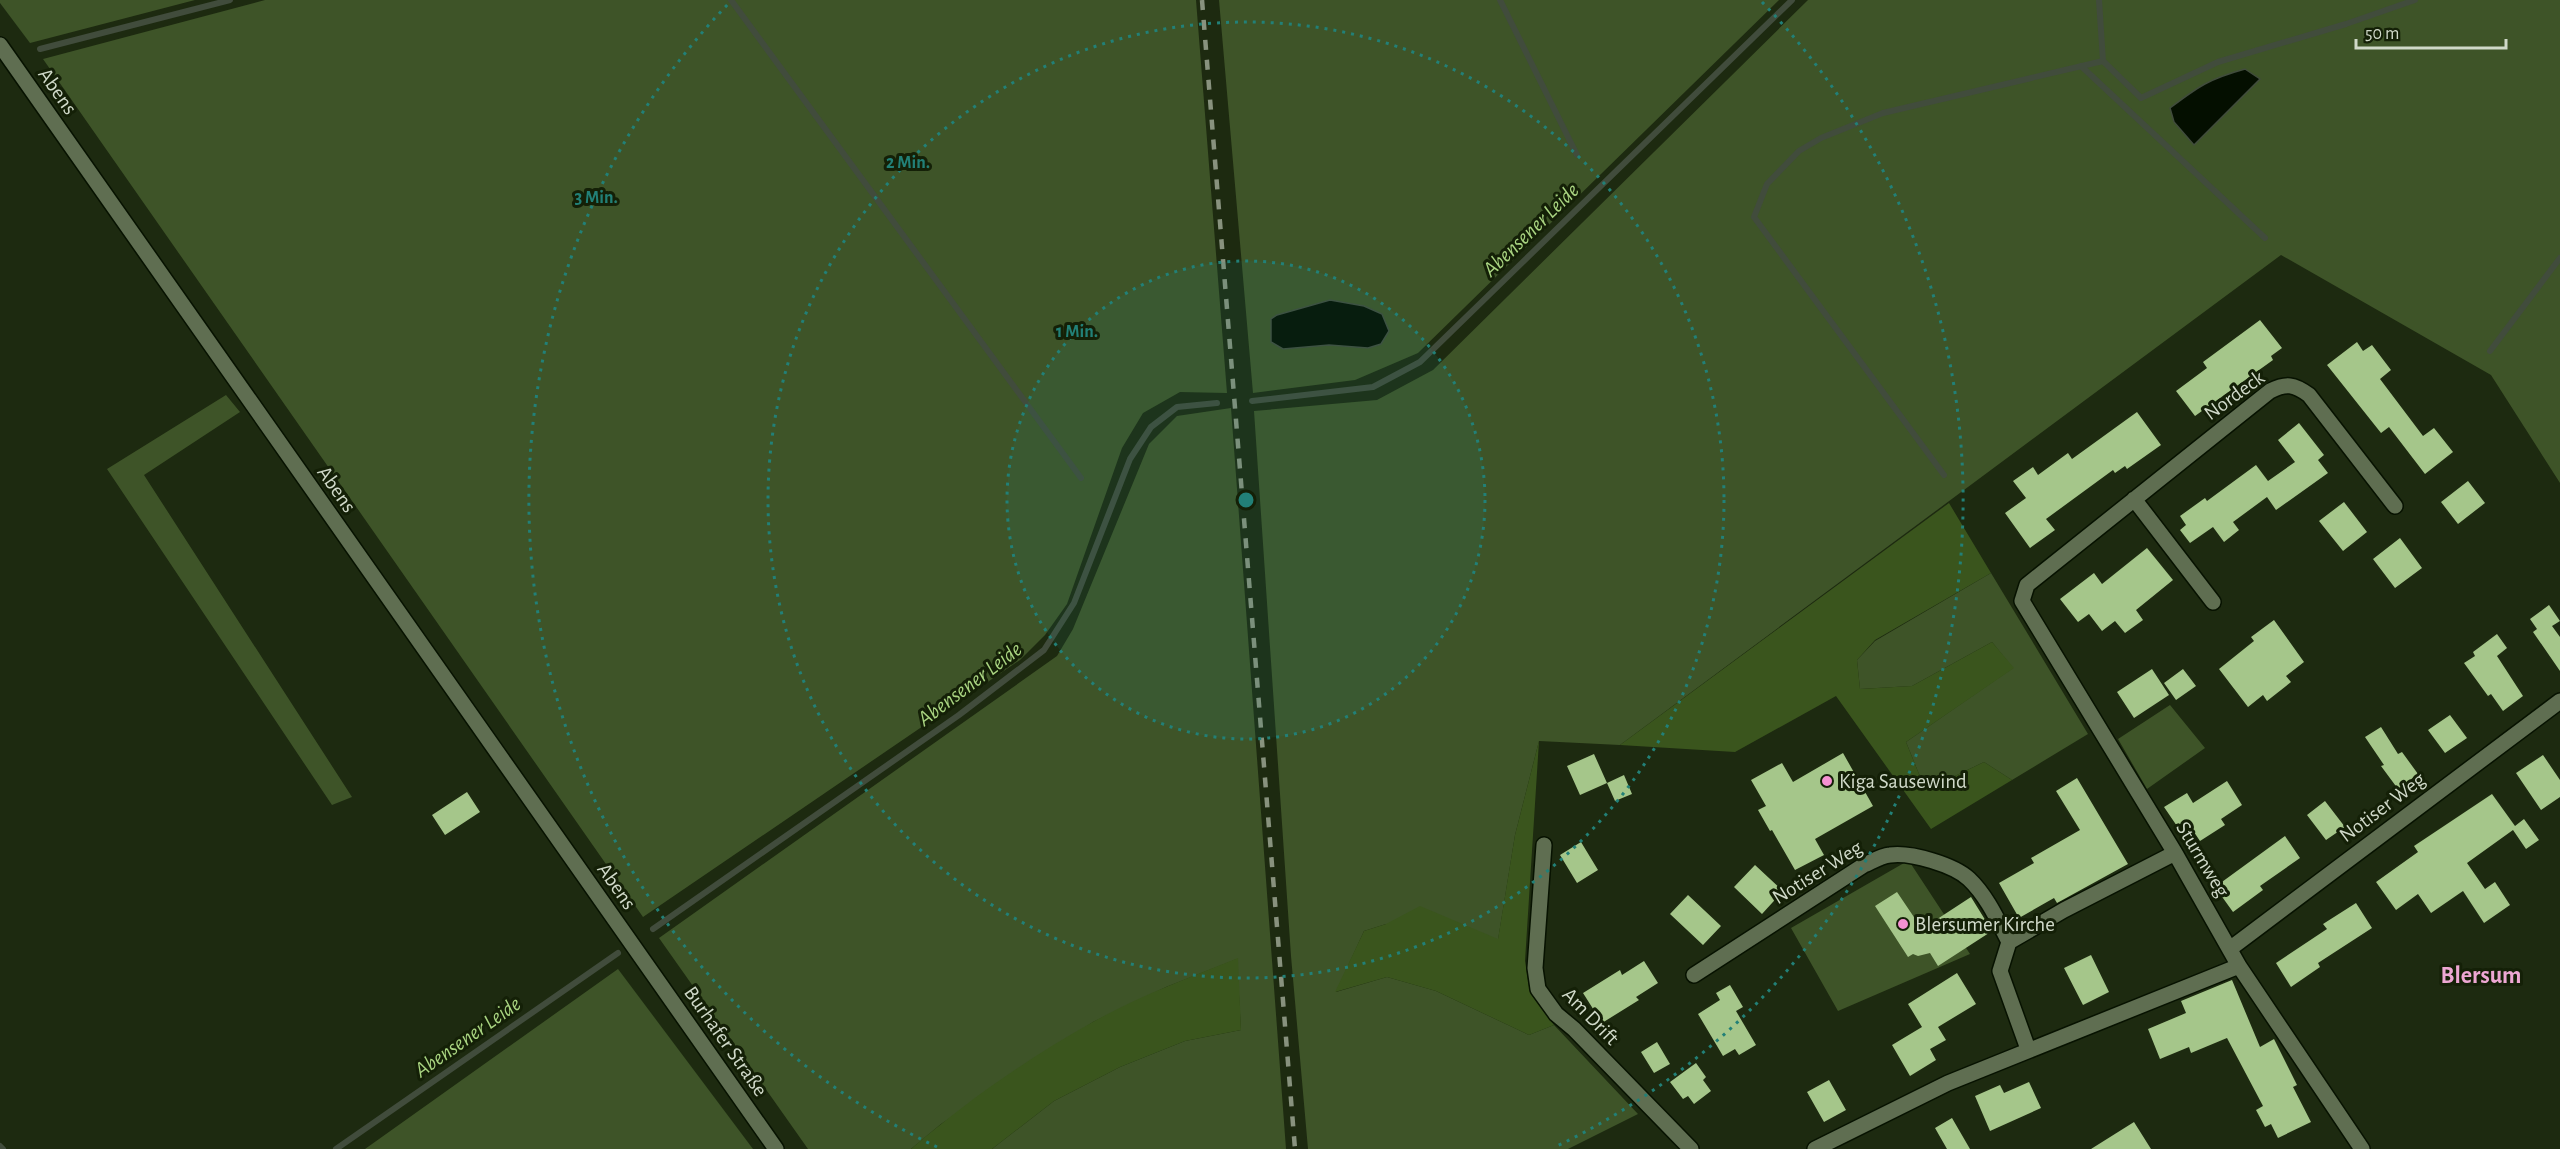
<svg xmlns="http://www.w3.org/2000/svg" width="2560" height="1149" font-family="'Alegreya Sans',sans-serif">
<rect width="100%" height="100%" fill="#1d2a10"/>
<path fill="#3e5428" d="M0,0H195L30,43L0,3Z
M265,0H1196L1227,393L1180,392L1143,413L1122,448L1067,604L1045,635L1020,660L643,917L43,59Z
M1219,0H1779L1418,353L1355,380L1253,393Z
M1808,0H2560V483L2491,375L2281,255L1620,745L1539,741L1515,835L1498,940L1386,924L1364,931L1336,992L1387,977L1436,991L1529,1035L1554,1025L1638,1114L1568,1149H1308L1291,956L1254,411L1377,400L1433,370Z
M226,395L240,412L144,475L352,797L332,805L107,469Z
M1231,408L1286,1149H992L1054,1101L1120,1067L1185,1041L1241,1030L1237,959L1166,987L1093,1022L941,1124L911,1149H808L659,938L1057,656L1073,629L1149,444L1177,416Z
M1991,573L2088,734L2012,780L1984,762L1932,787L1919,774L1906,742L2013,668L1992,642L1912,686L1860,689L1857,660L1875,641Z
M2170,705L2205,748L2147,789L2118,739Z
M1904,863L1911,864L1970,954L1838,1011L1791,928Z
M618,969L753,1149H365Z"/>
<path fill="#3a551d" d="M1949,503L1991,573L1875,640L1857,660L1860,689L1912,686L1992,642L2014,668L1906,742L1919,774L1932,787L1984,762L2012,780L1931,829L1836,696L1735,752L1620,745Z
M1539,741L1525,961L1530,993L1554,1025L1529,1035L1436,991L1387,977L1335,992L1364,931L1386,924L1420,906L1498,939L1515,835Z
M1238,958L1241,1030L1185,1041L1120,1067L1054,1101L992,1149H911C967,1101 1027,1059 1091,1023C1137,997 1188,978 1238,958Z"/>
<path fill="#040f00" stroke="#414c3c" stroke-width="1.5" d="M2245,69L2260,79L2194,145L2174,122L2170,108C2199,86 2209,79 2245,69Z
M1330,300L1364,306L1382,314L1389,331L1381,344L1368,348L1329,345L1283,349L1271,342V319L1277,315Z"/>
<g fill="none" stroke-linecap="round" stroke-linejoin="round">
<path stroke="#414c3c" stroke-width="6" d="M731,0L1081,478
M1500,0L1577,155
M2099,0L2103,61L2141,98L2218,62L2346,24L2415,0
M40,49L230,0
M2081,66L2265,238
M2490,351L2560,258
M1252,401L1373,387L1420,362L1792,0
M1944,475L1754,217L1767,184L1799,151L1821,138L1883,113L2103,61
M653,929L959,715L1044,650L1074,603L1130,459L1151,427L1177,407L1217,403
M0,1146L3,1149
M336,1149L618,953"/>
</g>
<path fill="#a5c68a" d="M2260,320L2282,348L2271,356L2273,360L2195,416L2176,391L2207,368L2203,362Z
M2357,342L2363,351L2372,345L2391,370L2380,379L2423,436L2434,428L2453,452L2425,474L2389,427L2381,433L2327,365Z
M2137,412L2161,445L2127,469L2125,466L2115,473L2113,470L2046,519L2055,530L2030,548L2005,513L2026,498L2013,481L2033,467L2038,475L2068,453L2072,459Z
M2299,423L2324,455L2318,460L2328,473L2276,510L2267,497L2233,522L2239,530L2224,542L2213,527L2190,543L2180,530L2186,525L2180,516L2205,498L2207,501L2256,465L2268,481L2295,462L2278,440Z
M2468,481L2485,503L2458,524L2441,502Z
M2344,502L2367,532L2343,551L2319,521Z
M2400,538L2422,568L2395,588L2373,559Z
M2147,548L2173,580L2136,610L2143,620L2125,633L2115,621L2102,631L2089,614L2078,622L2060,599L2094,573L2102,584Z
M2549,605L2560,621L2552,626L2560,637V671L2533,632L2537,629L2530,619Z
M2274,620L2304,662L2286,676L2291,682L2267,701L2263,695L2248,707L2219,669L2254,641L2251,637Z
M2497,634L2507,648L2497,656L2523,696L2503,711L2491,694L2488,696L2464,663L2475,656L2473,652Z
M2152,669L2169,695L2134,718L2117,692Z
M2183,669L2196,686L2176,700L2164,683Z
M2450,715L2467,738L2445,753L2428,730Z
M2381,727L2398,754L2402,752L2418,774L2398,789L2381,766L2384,765L2365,737Z
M1843,753L1873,806L1815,839L1824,855L1795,870L1772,830L1770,831L1758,810L1766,806L1751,780L1782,763L1793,782Z
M1594,754L1607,783L1580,795L1567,766Z
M2543,755L2560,780V797L2541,810L2516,773Z
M1624,775L1632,794L1615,801L1607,783Z
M2077,778L2128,864L2057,903L2054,898L2019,918L1999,883L2034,863L2031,858L2080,830L2056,791Z
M2227,781L2242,805L2221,819L2225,825L2200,841L2188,823L2179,829L2164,807L2187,793L2193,803Z
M467,792L480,812L445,835L432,815Z
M2492,794L2515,826L2524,819L2539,840L2526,849L2513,830L2467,863L2485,889L2495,882L2510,905L2484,923L2463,891L2431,913L2418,894L2396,910L2376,882L2418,852L2414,846Z
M2325,801L2345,827L2326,840L2307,815Z
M2285,836L2300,858L2260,886L2263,890L2233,912L2215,887Z
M1581,842L1598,870L1577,883L1560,855Z
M1755,865L1783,891L1762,914L1734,887Z
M1897,892L1922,929L1971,897L1992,931L1938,966L1930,953L1918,956L1913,954L1908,957L1875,906Z
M1688,895L1721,926L1703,945L1670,914Z
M2356,903L2372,928L2318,963L2320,967L2291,987L2276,963L2327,929L2323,924Z
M2091,955L2109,992L2083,1005L2064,968Z
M1644,961L1658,983L1636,997L1639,1000L1602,1023L1583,993L1620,970L1622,975Z
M1957,973L1976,1004L1938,1027L1946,1040L1930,1049L1936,1060L1910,1076L1892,1045L1922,1027L1908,1004Z
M2232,980L2260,1047L2274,1039L2297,1085L2293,1087L2311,1122L2278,1138L2271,1124L2265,1127L2256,1110L2263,1106L2227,1038L2191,1053L2189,1047L2160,1059L2148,1029L2186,1013L2181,1001Z
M1730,985L1743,1007L1736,1011L1756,1045L1739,1055L1735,1049L1723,1056L1698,1014L1720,1000L1716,993Z
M1657,1042L1670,1064L1654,1073L1641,1052Z
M1696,1063L1706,1077L1703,1080L1711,1091L1694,1104L1688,1096L1683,1099L1670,1082Z
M1829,1080L1846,1110L1824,1122L1807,1092Z
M2029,1082L2041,1108L1990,1131L1975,1096L2000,1085L2004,1093Z
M1952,1118L1970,1149H1947L1935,1128Z
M2134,1122L2151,1149H2091Z"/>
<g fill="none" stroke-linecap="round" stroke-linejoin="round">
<g stroke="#071200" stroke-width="18">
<path id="minor" d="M2134,499L2213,602
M1544,845L1535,968L1538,989L1556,1014L1574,1029L1691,1149
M2231,948L2560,701
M1694,975L1864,865C1873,861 1881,856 1890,855C1911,852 1954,865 1969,879C1987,896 1998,921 2009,942
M2028,1049L2000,971L2009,942L2064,910L2175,853
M1815,1149L1948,1083L2239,966
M2362,1149L2239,966L2175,853L2022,601L2027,585L2270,391C2286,383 2294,384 2309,395L2395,506"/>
</g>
<g stroke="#071200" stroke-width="18">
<path id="secondary" d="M0,45L776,1149"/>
</g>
<use href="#minor" stroke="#5f6e51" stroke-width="15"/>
<use href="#secondary" stroke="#5f6e51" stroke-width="15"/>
<path stroke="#88927e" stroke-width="4.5" stroke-dasharray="10 10" stroke-linecap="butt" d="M1202,0L1295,1149"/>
</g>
<circle cx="1246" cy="500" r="239" fill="#228077" fill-opacity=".12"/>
<g fill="none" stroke="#228077" stroke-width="3" stroke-dasharray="3 6">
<circle cx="1246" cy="500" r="239"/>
<circle cx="1246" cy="500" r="478"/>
<path d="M937 1147A717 717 0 0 1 730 2M1762 2A717 717 0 0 1 1555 1147"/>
</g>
<g fill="#f591d2" stroke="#142007" stroke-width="2">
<circle cx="1827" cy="781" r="6"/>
<circle cx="1903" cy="924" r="6"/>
</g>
<g text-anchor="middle" stroke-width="6" stroke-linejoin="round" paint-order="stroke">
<g font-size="21" fill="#d0d9c9" stroke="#142007">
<text transform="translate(58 91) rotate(55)" y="7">Abens</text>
<text transform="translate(2234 395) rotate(-36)" y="7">Nordeck</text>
<text transform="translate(337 489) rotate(55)" y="7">Abens</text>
<text transform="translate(2382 807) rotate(-37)" y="7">Notiser Weg</text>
<text transform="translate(2203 859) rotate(59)" y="7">Sturmweg</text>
<text transform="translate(1817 872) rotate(-32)" y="7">Notiser Weg</text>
<text transform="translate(617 886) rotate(55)" y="7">Abens</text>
<text transform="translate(1591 1016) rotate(46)" y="7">Am Drift</text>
<text transform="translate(726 1041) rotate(55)" y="7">Burhafer Straße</text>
</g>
<g font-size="21" fill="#d0d9c9" stroke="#142007" text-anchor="start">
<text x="1839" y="788">Kiga Sausewind</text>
<text x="1915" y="931">Blersumer Kirche</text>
</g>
<g font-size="22" font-style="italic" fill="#a9d481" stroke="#142007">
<text transform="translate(1530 229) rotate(-44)" y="8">Abensener Leide</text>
<text transform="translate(969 683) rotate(-37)" y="8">Abensener Leide</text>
<text transform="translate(467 1036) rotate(-35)" y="8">Abensener Leide</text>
</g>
<g font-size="24" font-weight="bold" fill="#eda7d3" stroke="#142007">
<text x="2481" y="983">Blersum</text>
</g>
</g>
<circle cx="1246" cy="500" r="9" fill="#228077" stroke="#142007" stroke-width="3"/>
<g font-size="18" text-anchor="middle" font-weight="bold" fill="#228077" stroke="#142007" stroke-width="6" stroke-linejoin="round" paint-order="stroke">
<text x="908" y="168">2 Min.</text>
<text x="596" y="203">3 Min.</text>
<text x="1077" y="337">1 Min.</text>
</g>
<path d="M2356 39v9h150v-9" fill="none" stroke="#d0d9c9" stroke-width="3"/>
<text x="2365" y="39" font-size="18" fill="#d0d9c9" stroke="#142007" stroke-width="4.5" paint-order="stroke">50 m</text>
</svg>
